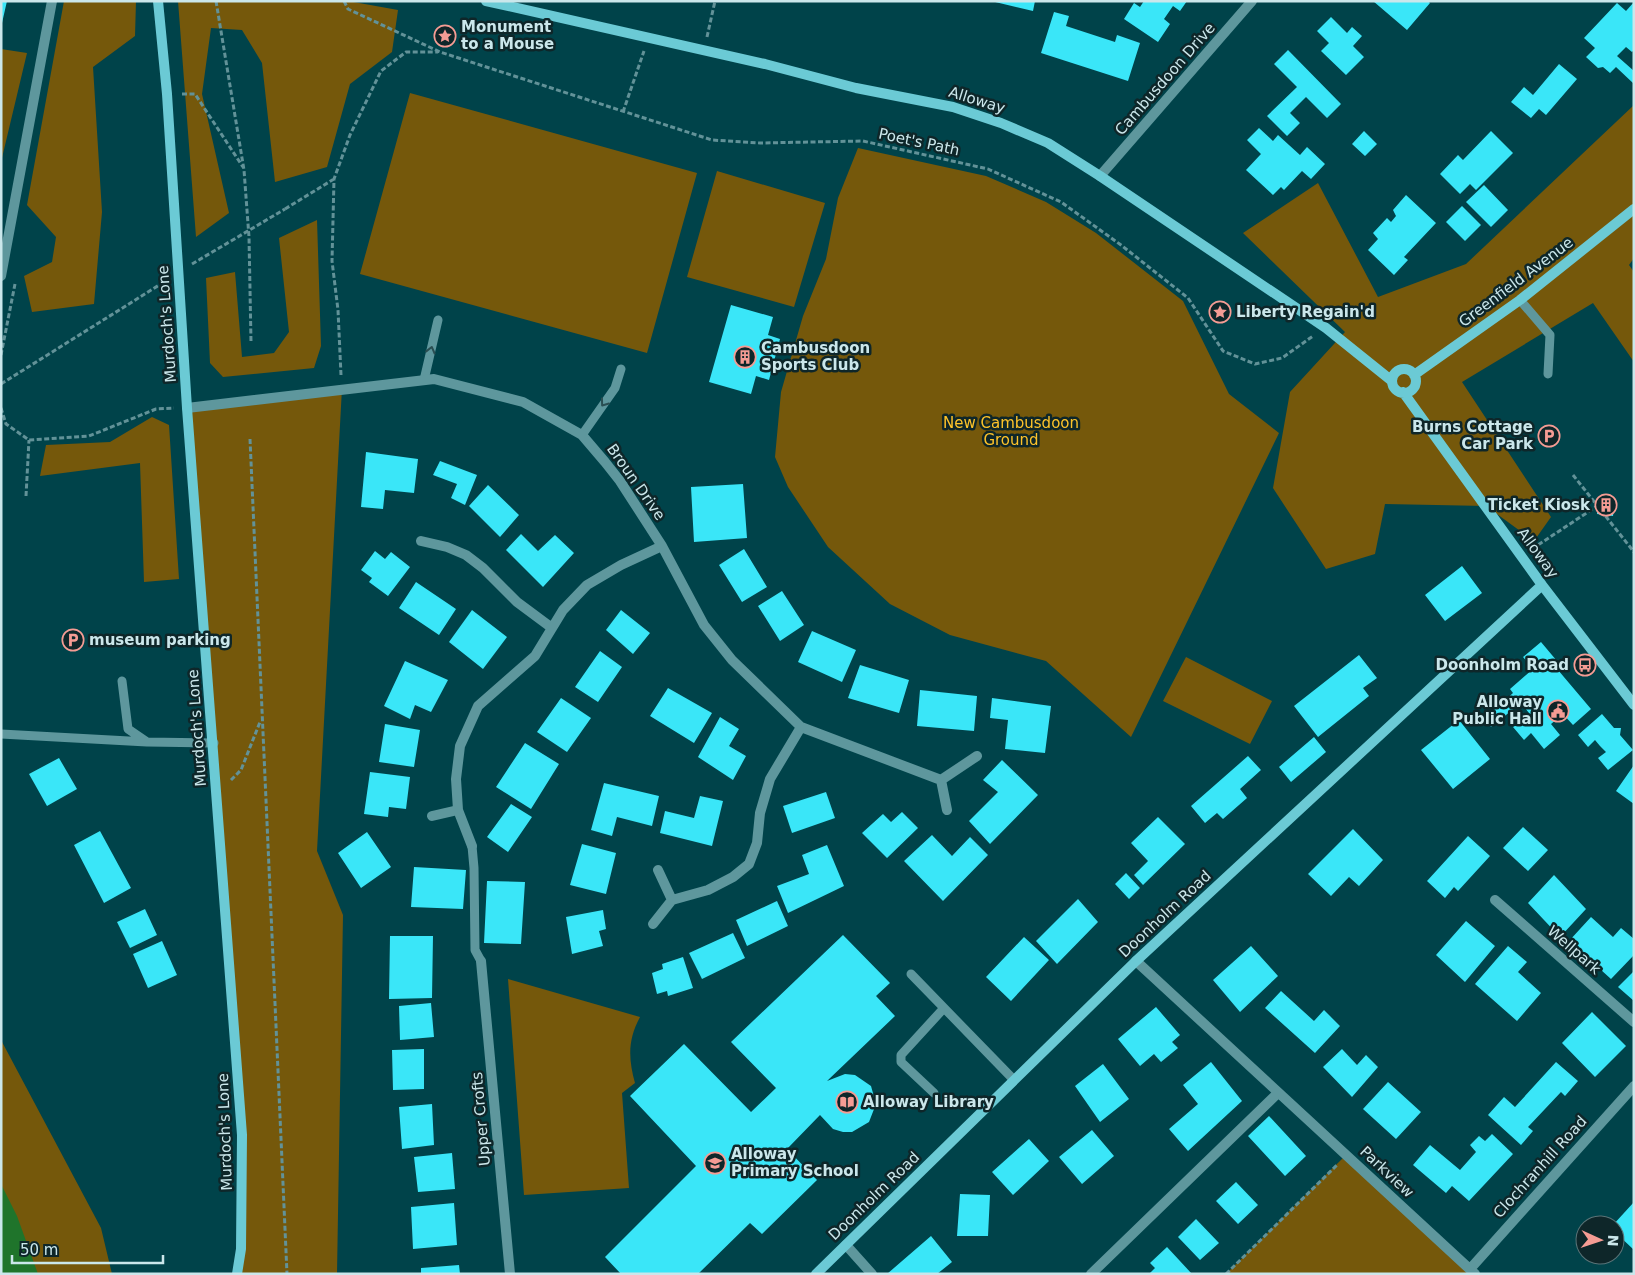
<svg xmlns="http://www.w3.org/2000/svg" width="1635" height="1275" font-family="'DejaVu Sans',sans-serif">
<rect width="100%" height="100%" fill="#00434a"/>
<path fill="#75580b" d="M64,1H136L135,36L93,67L102,212L94,304L32,312L24,276L52,262L56,237L27,205Z
M178,1H348L398,10L392,52L350,84L327,167L275,182L262,63L242,30L211,28L202,94L229,213L196,237Z
M1,49L27,53L1,162Z
M410,93L697,173L647,353L360,274Z
M1634,105V258L1629,265L1634,272V362L1593,303L1462,382L1551,517L1534,541L1486,506L1385,504L1375,554L1326,569L1273,488L1290,392L1345,332L1243,233L1318,183L1378,297L1466,264Z
M858,148L986,176L1046,202L1096,233L1183,301L1229,394L1279,433L1131,737L1046,661L950,635L890,604L828,547L788,487L775,457L781,392L803,316L826,259L838,198Z
M717,171L825,203L794,307L687,277Z
M317,220L321,346L314,368L223,377L210,363L206,278L235,272L242,357L274,353L289,332L279,238Z
M342,388L317,851L343,915L337,1274H237L242,1135L187,408Z
M152,417L169,425L179,579L144,582L140,463L40,476L46,445L110,442Z
M1186,657L1272,701L1250,744L1163,701Z
M508,979L640,1017C628,1039 628,1058 635,1083L622,1093L629,1188L524,1195Z
M1,1040L101,1228L112,1274H26L1,1224Z
M1346,1155L1475,1274H1226Z"/>
<path fill="#1f742b" d="M1,1184L17,1216L38,1274H1Z"/>
<path fill="#3ae6f8" d="M1,1H7L2,23H1Z
M991,1H1035L1033,11Z
M1144,1H1187L1180,11L1173,6L1164,19L1170,24L1158,42L1124,19L1134,3L1140,7Z
M1373,1H1428L1430,3L1407,30Z
M1634,2V50L1632,52L1626,47L1617,56L1634,71V84L1616,67L1610,73L1603,67L1598,68L1586,57L1595,48L1584,38L1617,3L1626,11Z
M1054,12L1069,16L1066,26L1115,42L1117,35L1140,43L1128,81L1041,53Z
M1331,17L1347,33L1352,27L1362,36L1353,46L1364,57L1346,75L1321,51L1329,43L1317,31Z
M1288,50L1341,104L1327,118L1306,97L1290,113L1300,123L1287,136L1267,116L1297,87L1274,64Z
M1559,64L1577,79L1546,115L1539,109L1531,118L1511,102L1524,87L1533,95Z
M1259,128L1273,141L1278,135L1300,155L1307,147L1325,164L1311,179L1302,171L1284,190L1281,187L1273,195L1246,170L1261,154L1247,140Z
M1364,131L1377,144L1365,156L1352,144Z
M1491,131L1513,153L1476,190L1470,184L1460,194L1440,174L1458,155L1463,160Z
M1484,185L1508,210L1491,227L1466,202Z
M1406,195L1436,223L1404,257L1408,260L1394,275L1368,250L1378,239L1373,233L1387,218L1391,222L1396,216L1393,210Z
M1462,206L1481,225L1465,241L1446,222Z
M731,305L773,317L768,335L780,339L769,380L756,376L751,394L709,382Z
M366,452L418,459L414,493L385,490L383,509L361,507Z
M440,461L477,475L465,505L451,498L457,484L433,475Z
M743,484L747,538L694,542L691,487Z
M488,485L519,515L500,537L469,506Z
M1599,497L1615,499L1613,516L1597,514Z
M521,534L538,551L555,535L574,553L543,587L506,550Z
M744,549L767,587L742,602L719,565Z
M375,551L385,559L391,552L410,567L388,596L369,582L372,578L361,570Z
M1462,566L1482,593L1445,621L1425,595Z
M416,582L456,609L439,635L399,608Z
M782,591L804,625L780,641L758,606Z
M472,610L507,637L483,669L449,642Z
M621,610L650,633L633,654L606,630Z
M812,631L856,650L842,682L798,662Z
M1541,642L1562,667L1558,670L1591,709L1573,725L1563,714L1551,724L1560,735L1544,749L1531,733L1524,740L1513,727L1529,713L1521,703L1491,727L1484,719L1513,693L1510,689L1533,669L1523,657Z
M600,651L622,667L598,702L575,687Z
M1359,655L1377,678L1363,688L1369,696L1318,737L1294,706Z
M405,661L448,680L431,712L415,705L410,719L384,706Z
M860,665L909,680L899,713L848,698Z
M668,688L712,713L694,743L650,716Z
M920,690L977,696L974,731L917,726Z
M561,698L591,718L567,752L537,732Z
M992,698L1051,706L1045,753L1005,749L1008,720L990,718Z
M1602,714L1614,728H1621L1620,735L1633,750L1608,770L1598,758L1606,752L1600,746L1595,740L1588,747L1578,735Z
M720,717L739,729L729,746L746,756L733,780L698,757Z
M1459,720L1490,759L1453,789L1421,750Z
M385,724L420,730L414,767L379,762Z
M1314,737L1326,752L1291,782L1279,767Z
M525,743L559,764L531,809L496,787Z
M1248,756L1261,770L1240,789L1247,798L1223,819L1217,813L1205,823L1191,806Z
M59,758L77,789L47,806L29,774Z
M1002,760L1038,795L990,844L969,821L998,792L983,780Z
M1634,765V804L1616,791Z
M370,772L410,777L406,809L389,807L388,817L364,814Z
M604,783L659,796L652,826L617,817L612,836L591,830Z
M826,792L835,818L792,833L783,806Z
M700,796L723,801L712,846L660,833L665,811L694,818Z
M511,804L532,817L508,852L487,837Z
M902,812L918,828L887,858L862,833L883,814L891,822Z
M1158,817L1185,844L1143,885L1134,875L1148,861L1131,843Z
M1523,827L1548,850L1528,871L1503,848Z
M1353,829L1383,860L1359,886L1349,877L1331,896L1308,874Z
M100,831L131,888L104,903L74,845Z
M367,832L391,867L361,888L338,853Z
M932,835L952,856L970,837L988,855L943,901L904,861Z
M1468,836L1490,856L1458,891L1454,887L1445,898L1427,881Z
M582,844L616,853L606,894L570,885Z
M827,845L844,886L788,913L777,886L809,874L802,855Z
M414,867L466,870L463,909L411,907Z
M1126,873L1140,888L1129,899L1115,884Z
M1554,875L1586,909L1560,937L1528,903Z
M487,881L525,882L521,944L484,943Z
M1078,899L1098,922L1057,964L1036,941Z
M777,901L788,926L747,946L736,920Z
M145,909L157,935L130,948L117,922Z
M603,910L606,929L599,931L603,946L572,954L566,917Z
M1591,917L1613,937L1621,928L1634,939V955L1611,979L1569,941Z
M1466,921L1495,946L1465,982L1436,955Z
M733,933L745,958L702,979L689,953Z
M843,935L890,983L876,996L895,1016L827,1081L845,1074L855,1075L871,1086L876,1104L869,1122L852,1132H843L833,1129L820,1115L787,1149L817,1180L762,1234L750,1223L698,1274H621L605,1257L696,1166L630,1096L684,1044L751,1112L776,1088L731,1042Z
M390,936H433L432,998L389,999Z
M1024,937L1049,960L1011,1001L986,977Z
M162,941L177,975L148,988L133,954Z
M1251,946L1278,976L1240,1012L1213,980Z
M1508,946L1527,962L1518,972L1541,993L1517,1021L1475,984Z
M683,957L693,988L668,996L667,991L657,994L652,973L663,969L662,964Z
M1634,971V1001L1618,987Z
M1281,991L1314,1021L1324,1010L1340,1026L1315,1053L1265,1008Z
M431,1003L434,1037L400,1040L399,1006Z
M1156,1007L1180,1035L1172,1042L1178,1048L1161,1062L1154,1054L1140,1066L1118,1039Z
M1592,1012L1626,1046L1595,1077L1562,1043Z
M424,1049V1089L393,1090L392,1050Z
M1342,1049L1357,1065L1366,1055L1378,1067L1352,1097L1323,1067Z
M1211,1062L1242,1101L1188,1151L1169,1129L1198,1104L1183,1085Z
M1556,1062L1578,1081L1565,1096L1561,1092L1528,1127L1533,1131L1521,1145L1488,1115L1504,1097L1515,1107Z
M1103,1064L1129,1099L1100,1122L1075,1086Z
M1388,1082L1421,1112L1396,1139L1363,1109Z
M432,1104L434,1145L402,1149L399,1107Z
M1269,1116L1306,1156L1285,1176L1248,1136Z
M1092,1130L1114,1156L1082,1184L1059,1157Z
M1492,1134L1513,1154L1469,1201L1452,1186L1446,1193L1413,1165L1430,1145L1460,1170L1476,1152L1470,1145L1479,1136L1485,1141Z
M1029,1139L1049,1161L1013,1195L992,1172Z
M452,1153L455,1189L418,1192L414,1157Z
M1236,1182L1258,1205L1238,1224L1216,1201Z
M960,1194L990,1195L988,1236H957Z
M1634,1202V1250L1615,1232V1225H1613Z
M454,1203L457,1245L413,1249L411,1207Z
M1196,1219L1219,1243L1200,1260L1178,1237Z
M931,1236L952,1262L937,1274H887Z
M1167,1247L1192,1274H1149L1155,1268L1150,1263Z
M459,1265L460,1274H421V1268Z"/>
<g fill="none" stroke-linecap="round" stroke-linejoin="round">
<path stroke="#629298" stroke-width="3" stroke-dasharray="5 2.5" stroke-linecap="butt" d="M216,1L244,170L249,237L251,342
M344,1L348,9L440,52L712,140L760,143L863,141L988,169L1061,202L1121,245L1188,298L1223,351L1255,364L1282,358L1313,336
M707,37L715,1
M182,94H195L243,167
M623,112L644,51
M285,209L334,179
M192,264L231,241
M1,355L15,284
M341,375L338,310L332,261L334,179L350,135L381,71L406,52H438
M1,384L164,282
M1,408L6,424L29,440L89,436L156,409L174,408
M250,439L287,1274
M1573,475L1634,552
M26,496L29,440
M1532,549L1597,506
M231,780L241,770L260,722
M1226,1274L1337,1165"/>
<path stroke="#5e979d" stroke-width="9" d="M1520,300L1550,335L1548,374
M424,380L438,320
M582,435L615,388L621,369
M122,681L128,729L147,742L214,743
M1,734L147,742
M472,846L474,868L475,950L481,961
M911,974L1014,1080
M934,1093L901,1062V1055L944,1008"/>
<path stroke="#5e979d" stroke-width="10" d="M1100,176L1252,1
M1,276L52,1
M187,408L434,379L523,402L582,435L605,462L620,481L662,546L704,625L732,660L801,727L941,780L977,756
M421,541L447,547L466,555L483,568L517,602L552,628
M941,780L947,810
M432,816L458,810
M472,846L458,810L456,779L460,746L478,706L535,656L563,610L587,585L621,565L662,546
M658,870L672,900
M1495,900L1634,1022
M653,924L672,900L708,890L733,877L749,864L757,843L760,813L770,779L801,727
M481,961L510,1274
M1136,961L1475,1274
M846,1245L872,1274
M1470,1269L1634,1086
M1091,1274L1278,1093"/>
<path stroke="#6bcad5" stroke-width="10" d="M158,1L167,94L187,408L242,1135L241,1249L237,1274
M486,1L765,64L856,88L953,107L1001,123L1048,143L1100,176L1326,328L1392,381
M1392 381a12 12 0 1 1 24 0a12 12 0 1 1-24 0Z
M1414,375L1520,300L1634,209
M1403,392L1542,585L1634,705
M816,1274L1136,961L1542,585"/>
<path stroke="#629298" stroke-width="3" stroke-dasharray="5 2.5" stroke-linecap="butt" d="M231,241L285,209"/>
</g>
<defs><path id="oneway-chevron" d="M-2-3.5L2.5 0L-2 3.5" fill="none" stroke-width="1.6" stroke-linecap="round" stroke-linejoin="round" transform="scale(1.25)"/></defs>
<g stroke="#2a4e52">
<use href="#oneway-chevron" transform="translate(431 350) rotate(-76)"/>
<use href="#oneway-chevron" transform="translate(604 403) rotate(126)"/>
</g>
<defs>
<g id="sight-ring" transform="scale(1.125)"><circle r="9.5" fill="#0e2629" stroke="#f59c94" stroke-width="1.5"/><path d="M0-6L1.8-2.2L6-1.7L2.9 1.2L3.7 5.4L0 3.3L-3.7 5.4L-2.9 1.2L-6-1.7L-1.8-2.2Z" fill="#f59c94"/></g>
<g id="building-ring" transform="scale(1.125)"><circle r="9.5" fill="#0e2629" stroke="#f59c94" stroke-width="1.5"/><path d="M-4-6H4V6H1V3H-1V6H-4ZM-2.5-4.3h1.7v1.8h-1.7ZM.8-4.3h1.7v1.8H.8ZM-2.5-1h1.7V.8h-1.7ZM.8-1h1.7V.8H.8Z" fill="#f59c94"/></g>
<g id="parking-ring" transform="scale(1.125)"><circle r="9.5" fill="#0e2629" stroke="#f59c94" stroke-width="1.5"/><path d="M-3.5-5.5H1a3.5 3.5 0 0 1 0 7H-1V5.5H-3.5ZM-1-3.4V-.6H.8a1.4 1.4 0 0 0 0-2.8Z" fill="#f59c94"/></g>
<g id="bus-ring" transform="scale(1.125)"><circle r="9.5" fill="#0e2629" stroke="#f59c94" stroke-width="1.5"/><path d="M-5-6H5V4H4V6H2V4H-2V6H-4V4H-5ZM-3.5-4V0h7V-4ZM-3.5 1.2v1.5H-2V1.2ZM2 1.2v1.5H3.5V1.2Z" fill="#f59c94"/></g>
<g id="civic-ring" transform="scale(1.125)"><circle r="9.5" fill="#0e2629" stroke="#f59c94" stroke-width="1.5"/><path d="M-.6-6.5H3V-4.5H.6V-3L4-1V1h2V6H-6V1h2V-1L-.6-3ZM-1.2 2.5V6h2.4V2.5Z" fill="#f59c94"/></g>
<g id="library-ring" transform="scale(1.125)"><circle r="9.5" fill="#0e2629" stroke="#f59c94" stroke-width="1.5"/><path d="M-6-4Q-3-5.5-.7-3.5V5Q-3 3-6 4ZM6-4Q3-5.5 .7-3.5V5Q3 3 6 4Z" fill="#f59c94"/></g>
<g id="school-ring" transform="scale(1.125)"><circle r="9.5" fill="#0e2629" stroke="#f59c94" stroke-width="1.5"/><path d="M0-5L7-2L0 1L-7-2ZM-4 1L0 2.5L4 1V4Q0 6-4 4Z" fill="#f59c94"/></g>
</defs>
<g fill-rule="evenodd">
<use href="#sight-ring" x="445" y="36"/>
<use href="#sight-ring" x="1220" y="312"/>
<use href="#building-ring" x="745" y="357"/>
<use href="#parking-ring" x="1549" y="436"/>
<use href="#building-ring" x="1606" y="505"/>
<use href="#parking-ring" x="73" y="640"/>
<use href="#bus-ring" x="1585" y="665"/>
<use href="#civic-ring" x="1558" y="711"/>
<use href="#library-ring" x="847" y="1102"/>
<use href="#school-ring" x="715" y="1163"/>
</g>
<g text-anchor="middle" stroke-width="5" stroke-linejoin="round" paint-order="stroke">
<g font-size="15" font-weight="bold" fill="#cbe7eb" stroke="#0e2629" text-anchor="start">
<text x="461" y="32">Monument<tspan x="461" dy="17">to a Mouse</tspan></text>
<text x="1236" y="317">Liberty Regain'd</text>
<text x="761" y="353">Cambusdoon<tspan x="761" dy="17">Sports Club</tspan></text>
<text x="1533" y="432" text-anchor="end">Burns Cottage<tspan x="1533" dy="17">Car Park</tspan></text>
<text x="1590" y="510" text-anchor="end">Ticket Kiosk</text>
<text x="89" y="645">museum parking</text>
<text x="1569" y="670" text-anchor="end">Doonholm Road</text>
<text x="1542" y="707" text-anchor="end">Alloway<tspan x="1542" dy="17">Public Hall</tspan></text>
<text x="863" y="1107">Alloway Library</text>
<text x="731" y="1159">Alloway<tspan x="731" dy="17">Primary School</tspan></text>
</g>
<g font-size="15" fill="#cbe7eb" stroke="#0e2629">
<text transform="translate(1165 79) rotate(-49)" y="5">Cambusdoon Drive</text>
<text transform="translate(977 100) rotate(17)" y="5">Alloway</text>
<text transform="translate(919 142) rotate(12)" y="5">Poet's Path</text>
<text transform="translate(1516 282) rotate(-37)" y="5">Greenfield Avenue</text>
<text transform="translate(167 324) rotate(-94)" y="5">Murdoch's Lone</text>
<text transform="translate(636 482) rotate(55)" y="5">Broun Drive</text>
<text transform="translate(1538 553) rotate(54)" y="5">Alloway</text>
<text transform="translate(197 728) rotate(-94)" y="5">Murdoch's Lone</text>
<text transform="translate(1165 914) rotate(-43)" y="5">Doonholm Road</text>
<text transform="translate(1574 950) rotate(41)" y="5">Wellpark</text>
<text transform="translate(481 1119) rotate(-95)" y="5">Upper Crofts</text>
<text transform="translate(225 1132) rotate(-92)" y="5">Murdoch's Lone</text>
<text transform="translate(1540 1167) rotate(-48)" y="5">Clochranhill Road</text>
<text transform="translate(1387 1172) rotate(43)" y="5">Parkview</text>
<text transform="translate(874 1196) rotate(-44)" y="5">Doonholm Road</text>
</g>
<g font-size="15" fill="#fdc32a" stroke="#0e2629">
<text x="1011" y="428">New Cambusdoon<tspan x="1011" dy="17">Ground</tspan></text>
</g>
</g>
<rect width="1635" height="1275" fill="none" stroke="#cbe7eb" stroke-width="5"/>
<g transform="translate(1600 1240) rotate(93)"><circle r="24" fill="#0e2629" stroke="#5a7377"/>
<path d="M0-4L9 19L0 12L-9 19Z" fill="#f59c94"/>
<text y="-8" font-size="14" font-weight="bold" text-anchor="middle" fill="#cbe7eb">N</text>
</g>
<path d="M12 1255v8h151v-8" fill="none" stroke="#cbe7eb" stroke-width="2.5"/>
<text x="20" y="1255" font-size="15" fill="#cbe7eb" stroke="#0e2629" stroke-width="4" paint-order="stroke">50 m</text>
</svg>
